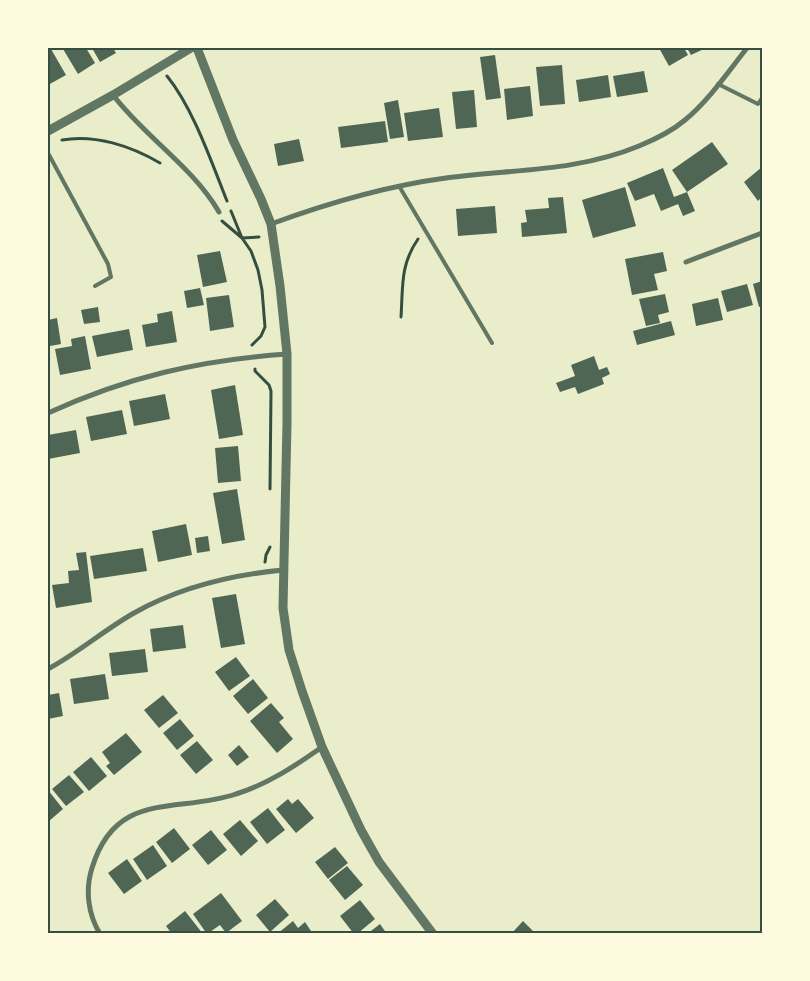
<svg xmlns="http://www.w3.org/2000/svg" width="810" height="981" font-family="'Golos Text',sans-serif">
<rect width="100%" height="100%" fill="#e9edc9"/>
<path fill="#4f6655" d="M65,48H86L95,63L78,74L63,49Z
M92,48H113L116,53L100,62Z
M659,48H684L688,55L669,66Z
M687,48H706L691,55Z
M51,49L66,75L48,85V51Z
M495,55L501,98L486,100L480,57Z
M562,65L565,104L540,106L536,67Z
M644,71L648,92L617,97L613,76Z
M608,75L611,97L579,102L576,80Z
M530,86L533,116L507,120L504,89Z
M474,90L477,127L456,129L452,92Z
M398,100L404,137L390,139L384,103Z
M439,108L443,137L408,141L404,113Z
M385,121L388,142L341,148L338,127Z
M299,139L304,161L278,166L274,144Z
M712,142L728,164L687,192L672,170Z
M762,167V197L758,201L744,182Z
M663,168L674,197L687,192L695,211L683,216L678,204L661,211L654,194L635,201L627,183Z
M625,187L636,226L593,238L582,200Z
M563,197L567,233L522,237L521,223L527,222L525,210L549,208L548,198Z
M495,206L497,233L458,236L456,209Z
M220,251L227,282L203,287L197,255Z
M663,252L667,271L654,274L658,290L632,295L625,259Z
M762,281V306L759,307L753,284Z
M747,284L753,305L727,312L721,291Z
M200,288L204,305L187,308L184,291Z
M665,294L669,312L658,315L660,323L646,326L639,299Z
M229,295L234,327L210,331L206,298Z
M718,298L723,320L696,326L692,304Z
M98,307L100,322L84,324L81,310Z
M172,311L177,342L146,347L142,325L158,322L157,314Z
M57,318L61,344L50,346L48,320Z
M671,321L675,335L637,345L633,331Z
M129,329L133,350L97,357L92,336Z
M85,336L91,369L60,375L55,349L72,346L71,339Z
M594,356L599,370L607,367L610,374L602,378L604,384L578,394L575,387L560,392L556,383L575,376L571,365Z
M235,385L243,435L219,439L211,390Z
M165,394L170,419L134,426L129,401Z
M122,410L127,434L91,441L86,417Z
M76,430L80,453L48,459V435Z
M238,446L241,481L218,483L215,448Z
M237,489L245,540L222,544L213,493Z
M186,524L192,555L158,562L152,531Z
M208,536L210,551L197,553L195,538Z
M143,548L147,571L94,579L90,556Z
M86,552L92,602L56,608L52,585L69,583L68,571L79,570L76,553Z
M236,594L245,644L221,648L212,598Z
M183,625L186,648L153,652L150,629Z
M145,649L148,672L112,676L109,653Z
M236,657L250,676L229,691L215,672Z
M105,674L109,699L74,704L70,679Z
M253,679L268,698L248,714L233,696Z
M59,693L63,716L48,719V695Z
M163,695L178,713L159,728L144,710Z
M271,703L284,718L279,722L293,739L277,753L250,721Z
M180,719L194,736L177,750L163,733Z
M126,733L142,752L114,775L106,766L110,763L102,752Z
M197,741L213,760L196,774L180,755Z
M239,745L249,757L237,766L228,755Z
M91,757L107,776L89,791L73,772Z
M69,775L84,792L66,806L52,789Z
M48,790L63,809L48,822Z
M288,799L292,804L298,799L314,818L296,833L276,809Z
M268,808L285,830L267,844L250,822Z
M240,820L258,841L241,856L223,834Z
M174,828L190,849L172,863L156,842Z
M211,830L227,850L208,865L192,845Z
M153,845L167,866L147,880L133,859Z
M335,847L348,863L328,879L315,862Z
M127,859L142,881L124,894L108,873Z
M347,866L363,885L345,900L329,880Z
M221,893L242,921L226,933L220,925L207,934L193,914Z
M275,899L289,915L270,932L256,915Z
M360,900L375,919L357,934H354L340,916Z
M185,911L203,934H172L166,926Z
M293,921L298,928L305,922L313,934H277Z
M523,921L536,934H511Z
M380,924L387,934H367Z"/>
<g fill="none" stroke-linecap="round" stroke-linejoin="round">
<path stroke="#344e41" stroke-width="3" d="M167,76C193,108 211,161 227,201
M62,140C95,134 131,146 160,163
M231,211L242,238L251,251L258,270L262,290L265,327L261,336L252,345
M222,221L242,238L259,237
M401,317C403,287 400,265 418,239
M255,369V371L269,385L271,391L270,489
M265,562L266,555L270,547"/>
<path stroke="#617663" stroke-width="4" d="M718,84L758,104L762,98
M48,153L108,264L111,277L95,286
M399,186L492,343"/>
<path stroke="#617663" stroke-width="5" d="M113,95C145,137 192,166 219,212
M271,224C328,203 386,186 446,178C513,169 576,172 639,146C656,139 672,131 685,120C709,100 728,72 747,48
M686,262L762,233
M48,413C127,377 200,360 287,354
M48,669C78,653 104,630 134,613C180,587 231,575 283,570
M100,934C88,914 85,890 92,868C116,789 177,814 236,794C268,784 295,766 322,747"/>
<path stroke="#617663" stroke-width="9" d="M197,48L233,140L261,199L271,224L280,286L287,354V423L283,608L289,650L302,691L322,747L361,830L379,862L433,934
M48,131L113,95L191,48"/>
</g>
<rect width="810" height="981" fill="none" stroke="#fefae0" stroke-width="98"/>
<rect x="49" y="49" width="712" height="883" fill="none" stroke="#344e41" stroke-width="2"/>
</svg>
